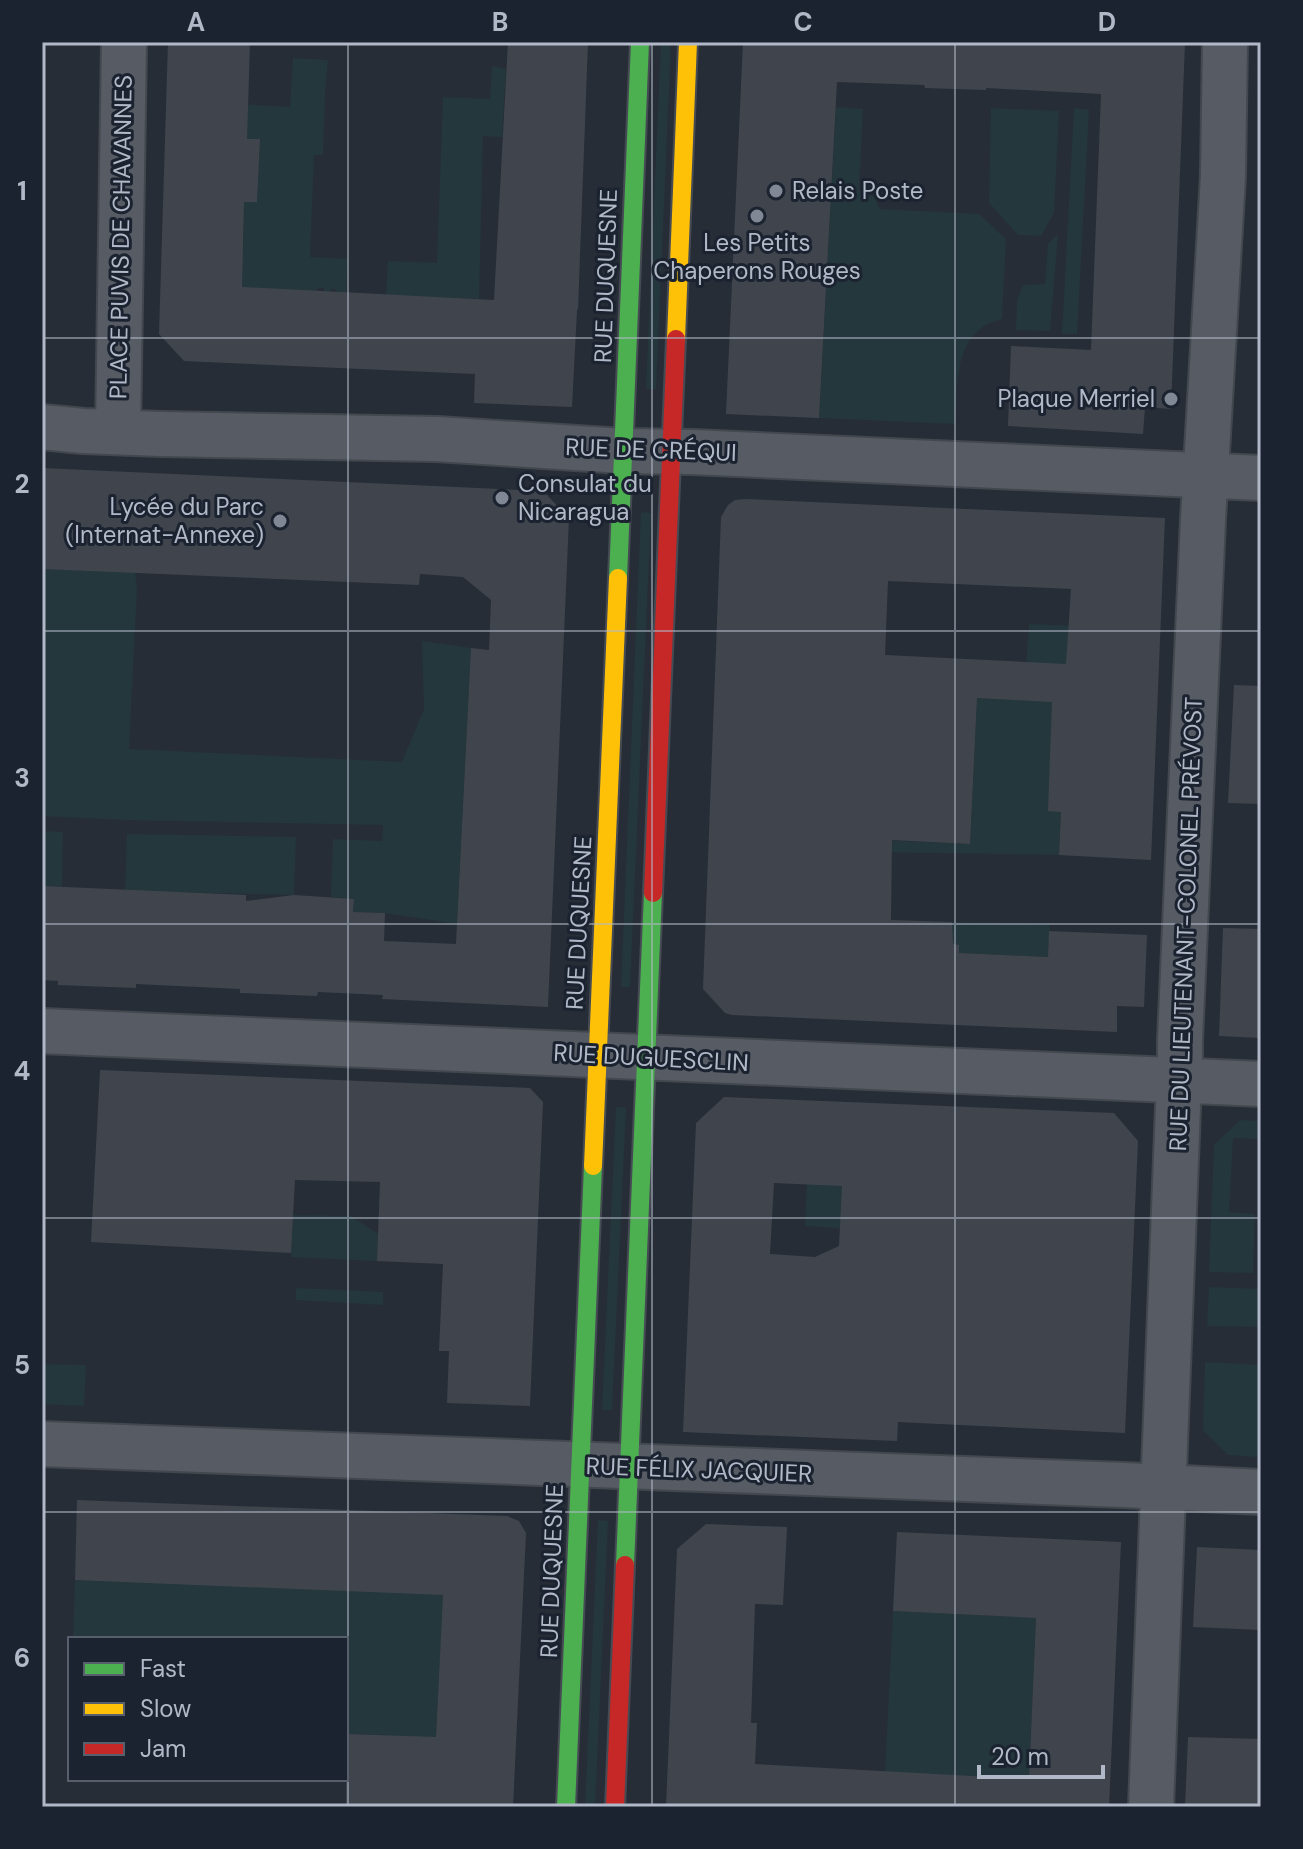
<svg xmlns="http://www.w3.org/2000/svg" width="1303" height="1849" font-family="'DM Sans',sans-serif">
<rect width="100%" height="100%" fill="#272d36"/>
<path fill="#24373c" d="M661,42H671L656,389H646Z
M293,58L328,60L325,93L323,155H314L310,257L348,259L346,293H337L336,289H331L330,292H324V288H317V292L235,287L243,250L244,201L257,202L260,140L238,138L239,104L290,107Z
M492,66L506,69L502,137L483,136L479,299L386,295L388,261L437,263L443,97L490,99Z
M836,107L863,109L859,190L874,197L880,209L979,214L1006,239L1002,319C996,321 989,323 984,326C953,347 957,392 956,424L819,418Z
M991,108L1059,111L1054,213L1041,236L1018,235L989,203Z
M1074,108L1089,110L1077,334H1062Z
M1058,234L1050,331L1016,330L1017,300L1023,285L1045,284L1048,244Z
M641,512L651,513L630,987H621Z
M42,569L135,572L137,589L129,749L402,762L424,709L422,641L471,648L457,924L385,913L353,912L354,899L331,897L333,839L382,841L383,825L126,820L42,816Z
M1029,624L1109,627L1061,812L1059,855L875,852L877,840L970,844L977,698L1024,700Z
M42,831L63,832L62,887L42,886Z
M127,834L296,837L294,895L125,891Z
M952,922L1050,924L1048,957L959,953L951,944Z
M616,1107L626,1108L612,1410H602Z
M1240,1120L1261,1121V1139L1233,1138L1229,1212L1255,1214L1253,1273L1209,1272L1214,1145Z
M807,1182L860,1184L914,1233L805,1226Z
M293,1215L351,1216L378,1234L377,1261L291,1257Z
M1209,1287L1261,1289V1327L1207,1326Z
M296,1288L383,1292V1305L296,1300Z
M1205,1362L1261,1365L1259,1457L1228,1455L1203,1430Z
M42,1364L86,1365L84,1406L42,1404Z
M598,1520L608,1521L595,1807H585Z
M75,1580L203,1584L444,1586L435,1754L388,1752L389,1735L346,1734V1639H73Z
M893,1611L1036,1618L1029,1779L885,1772Z"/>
<path fill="#40454d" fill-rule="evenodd" d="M168,42H250L247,139H260L257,202H244L242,287L494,300L508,42H588L578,309L577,310L572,407L474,403L475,374L184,361L159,334Z
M743,42H1185L1171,409L1145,407L1143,434L1008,426L1011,346L1091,350L1101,94L986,88V90L925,88L924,85L837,82L819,418L726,414Z
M42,468L543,491L569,518L548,1007L382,999L383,995L318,992L317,996L240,993V989L136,984V988L58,985V981L42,980V886L246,895V901L294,895L354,899L353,912L385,913L384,941L456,944L471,648L489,650L491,600L463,577L420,574L419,585L42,569Z
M746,499L1165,518L1151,860L1059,855L1061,812L1048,811L1052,702L977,698L970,844L892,840L891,920L952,922L953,944L959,945V953L1048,957L1049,931L1147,935L1144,1007L1117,1006V1032L732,1015L725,1013L703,989L721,517L728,505L735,500ZM888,581L1071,589L1066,664L885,655Z
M1234,685L1261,686V804L1228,803Z
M1223,928L1261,929V1038L1219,1036Z
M100,1070L530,1088L543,1102L530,1406L447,1403L449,1351H439L443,1264L377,1261L380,1182L295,1180L291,1253L91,1242Z
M724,1097L1114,1113L1138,1141L1125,1433L898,1422L897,1441L683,1432L696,1123ZM774,1183L842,1186L839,1246L815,1257L770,1254Z
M77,1500L507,1516L519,1521L526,1533L513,1807H346V1734L436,1737L443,1595L75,1580Z
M706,1524L787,1527L783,1605L755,1604L751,1723H757L755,1764L1029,1779L1036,1618L893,1611L897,1532L1121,1542L1109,1807H666L677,1549Z
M1197,1547L1261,1550V1630L1193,1627Z
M1188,1737L1261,1739V1807H1185Z"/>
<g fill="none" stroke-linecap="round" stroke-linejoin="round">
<g stroke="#43484f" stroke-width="48">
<path id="street" d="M42,427L83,431L161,434L437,439L623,451L693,452L1261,478
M118,431L124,42
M42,1031L1261,1084
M42,1444L1124,1485L1261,1492
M1151,1807L1180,1055V1040L1203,520L1223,176L1225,42"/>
</g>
<g stroke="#454a53" stroke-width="22">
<path id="fast" d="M618,578L640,42
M625,1565L653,893
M566,1807L593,1166"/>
</g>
<g stroke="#454a53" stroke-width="22">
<path id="slow" d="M676,339L688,42
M593,1166L618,578"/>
</g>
<g stroke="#454a53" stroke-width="22">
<path id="jam" d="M653,893L676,339
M615,1807L625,1565"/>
</g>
<use href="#street" stroke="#575c64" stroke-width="44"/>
<use href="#fast" stroke="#4caf50" stroke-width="18"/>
<use href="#slow" stroke="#ffc107" stroke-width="18"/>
<use href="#jam" stroke="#c62828" stroke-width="18"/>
</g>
<path fill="none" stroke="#b1b9c8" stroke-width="2" stroke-opacity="0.55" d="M348,42V1807M652,42V1807M955,42V1807M42,338H1261M42,631H1261M42,924H1261M42,1218H1261M42,1512H1261"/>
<g fill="#818895" stroke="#1b2331" stroke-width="3">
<circle cx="776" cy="191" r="8"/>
<circle cx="757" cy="216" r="8"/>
<circle cx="1171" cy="399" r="8"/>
<circle cx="502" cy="498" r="8"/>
<circle cx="280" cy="521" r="8"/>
</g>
<g text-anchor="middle" stroke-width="6" stroke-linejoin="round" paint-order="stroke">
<g font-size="24" fill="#b1b9c8" stroke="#1b2331" text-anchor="start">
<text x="792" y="199">Relais Poste</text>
<text x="757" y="251" text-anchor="middle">Les Petits<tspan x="757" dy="28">Chaperons Rouges</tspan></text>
<text x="1155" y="407" text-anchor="end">Plaque Merriel</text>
<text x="518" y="492">Consulat du<tspan x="518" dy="28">Nicaragua</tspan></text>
<text x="264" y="515" text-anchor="end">Lycée du Parc<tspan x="264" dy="28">(Internat-Annexe)</tspan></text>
</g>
<g font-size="24" fill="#b1b9c8" stroke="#1b2331">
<text transform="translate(121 237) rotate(-89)" y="8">PLACE PUVIS DE CHAVANNES</text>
<text transform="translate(606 276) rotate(-88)" y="8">RUE DUQUESNE</text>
<text transform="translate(651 450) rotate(2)" y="8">RUE DE CRÉQUI</text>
<text transform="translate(579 923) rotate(-87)" y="8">RUE DUQUESNE</text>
<text transform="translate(1186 924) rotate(-88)" y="8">RUE DU LIEUTENANT-COLONEL PRÉVOST</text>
<text transform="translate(651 1058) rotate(3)" y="8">RUE DUGUESCLIN</text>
<text transform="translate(699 1470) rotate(2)" y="8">RUE FÉLIX JACQUIER</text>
<text transform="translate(552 1571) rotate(-88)" y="8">RUE DUQUESNE</text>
</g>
</g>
<rect width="1303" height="1849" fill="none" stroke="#1b2331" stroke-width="88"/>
<rect x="68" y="1637" width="280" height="144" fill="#1b2331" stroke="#575f6d" stroke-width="2"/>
<rect x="84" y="1663" width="40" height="12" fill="#4caf50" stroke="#575f6d" stroke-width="2"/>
<text x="140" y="1677" font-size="24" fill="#b1b9c8">Fast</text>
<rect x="84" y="1703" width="40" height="12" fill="#ffc107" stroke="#575f6d" stroke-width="2"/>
<text x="140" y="1717" font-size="24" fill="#b1b9c8">Slow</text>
<rect x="84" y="1743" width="40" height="12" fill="#c62828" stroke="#575f6d" stroke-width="2"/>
<text x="140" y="1757" font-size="24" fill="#b1b9c8">Jam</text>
<path d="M979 1765v12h124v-12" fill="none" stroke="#b1b9c8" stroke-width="4"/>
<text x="991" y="1765" font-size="24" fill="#b1b9c8" stroke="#1b2331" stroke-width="6" paint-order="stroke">20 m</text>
<rect x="44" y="44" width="1215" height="1761" fill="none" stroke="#b1b9c8" stroke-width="3"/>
<g font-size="26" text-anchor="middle" font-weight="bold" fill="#b1b9c8">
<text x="196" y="31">A</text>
<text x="500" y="31">B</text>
<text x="803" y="31">C</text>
<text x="1107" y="31">D</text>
<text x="22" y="200">1</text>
<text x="22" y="493">2</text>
<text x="22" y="787">3</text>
<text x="22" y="1080">4</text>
<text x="22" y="1374">5</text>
<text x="22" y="1667">6</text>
</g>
</svg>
